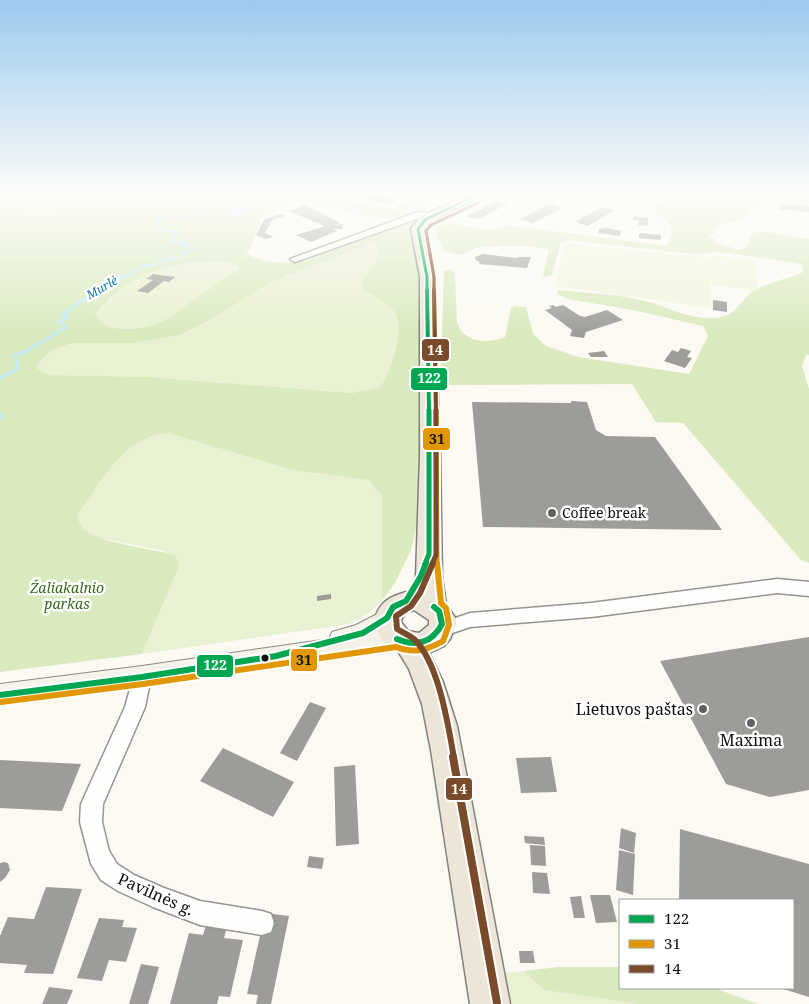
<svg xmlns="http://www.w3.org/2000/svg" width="809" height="1004" font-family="'Noto Serif',serif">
<rect width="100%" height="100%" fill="#fbf9f2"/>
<path fill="#e8f1d1" d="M35,199L51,200L61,203L62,207C51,220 24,221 16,204Z
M373,245L377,247C382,260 369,268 364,278C362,281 363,286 363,290C373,296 388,302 395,313C405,330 391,372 380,387L352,393L150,377L52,375L42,372L37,368L39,363L50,351L72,343H134L180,335L214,318L272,281L366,246Z
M222,261L235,264L241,269L225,278L165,320C145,329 108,337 95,314C129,273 172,261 222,261Z
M168,433L292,470L368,480L382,494V600L369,613L349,624L142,654L179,566L164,551L100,538L81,527L77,516C101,483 122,437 168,433Z
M523,971L544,990L638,1004H507L502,973Z"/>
<path fill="#d9eabe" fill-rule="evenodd" d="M0,196H326L395,210L417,196H445L414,204L427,210L403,219L371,217L292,199L261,219L250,249L246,252C262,265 285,263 305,261L416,217L421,218L413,230L412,234L418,253L421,281V398L417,524L411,550L395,583L382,600V495L368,480L292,470L168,433C122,437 101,483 77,516C79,520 80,525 82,527C100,545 151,547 176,556L179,566L142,654L0,672ZM243,197L262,201C253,207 235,221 223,216L232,207V204ZM35,199L51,200L61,203L62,207C51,220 24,221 16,204ZM372,245L377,247C382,260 369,268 364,278C362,281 363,286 362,290C373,296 388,302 395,313C405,330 391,372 380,387L352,393L150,377L52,375L42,372L37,368L39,363L50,351L72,343H134L180,335L214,318L272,281L366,246ZM222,261L235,264L240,269L225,278L165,320C145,329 108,337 95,314C128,273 172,261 222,261Z
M672,196H809V204L782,201L761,204L741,220L726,222L715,227L714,230L716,233L709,236L717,243L739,250L747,246L752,233L767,232L809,239V355H806L802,366L809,389V563L801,560L683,423L656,422L632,384L440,385L444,271L450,269L455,273L457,323C464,343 488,344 505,337L511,308L515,306L526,307L533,334L546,346L578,357L689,374L708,336L703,326L633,310L568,299L557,294V292L558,290C586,293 617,294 645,301C672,308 697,324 725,316C738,312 743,297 753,291C767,283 785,279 800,274L803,271L802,265L798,263L718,252L694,254L568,240L561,242L552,275L545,277L543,275L549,251L547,249L526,246H494L477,248L459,255L444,251L436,236L437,226L444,224H455L468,226L475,229L490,230L506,225L667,246L672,235L671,225L652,210L653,205L670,199Z
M559,967H620V988H714L758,1004H638L544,990L523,971Z"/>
<path fill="#f1f5db" d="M565,243L710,258L711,255L754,260L758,291L712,285L711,263V308L555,286Z"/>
<path fill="#c6ecf7" d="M241,197L262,201L240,214L227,218L223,216L232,207V204Z"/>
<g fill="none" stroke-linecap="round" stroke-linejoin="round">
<path stroke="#c6ecf7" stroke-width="2.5" d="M94,291L139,270L143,265L153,266L158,261L174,259L194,248L185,246L187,242L176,243L170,241L181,232L164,231L156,221C175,209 193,227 210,205L196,196"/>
<path stroke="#c6ecf7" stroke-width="3" d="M0,378L17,369L18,366L14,356L27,351L66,327L58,322L67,317L64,314L96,290"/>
<path stroke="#c6ecf7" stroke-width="4.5" d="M0,414V419"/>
</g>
<path fill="#9e9c98" d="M352,196H379L398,199L391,205Z
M497,201L508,204L478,219L466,216Z
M549,204L562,208L533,223L520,219Z
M779,204L809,206V212L779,209Z
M306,205L340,223L334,225L343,224L342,229H333L337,231L311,242L296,235L325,226L288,211Z
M602,207L615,210L588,226L575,222Z
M280,214L285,216L272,220L265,233L273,237L266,239L256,235L264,220Z
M633,216L648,218V226L638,225L639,220H633Z
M607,228L621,231L620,236L598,233L599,229Z
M639,233L661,235V240L639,238Z
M483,254L517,258V257H531L527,268L479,264L480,262L476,260L475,257Z
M153,274L175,277L169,282L164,281L148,293L137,291L153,280L146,279Z
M713,300L727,302V312L713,310Z
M553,305L556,307L563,305L580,316L585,317L607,310L623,320L586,332L584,338L570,336L572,330L545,310L552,308L549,306Z
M681,348L691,351L687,357L692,358L685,368L664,361L672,350L678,352Z
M604,351L608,357H591L588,353Z
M571,401L587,402L596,430L606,436L655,437L722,530L483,527L472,402L571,403Z
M331,594V599L317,601V596Z
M809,637V790L770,797L726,784L660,661Z
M310,702L326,708L297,761L280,753Z
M223,748L294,782L273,817L200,781Z
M551,757L557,792L521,793L516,758Z
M0,760L81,764L62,811L0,808Z
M355,765L359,844L336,846L334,767Z
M621,828L636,833L634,853L619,848Z
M680,829L809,864V997L780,988H793V900H679Z
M524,836L544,837L545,845L525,843Z
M530,845L545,846L546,866L531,865Z
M619,850L635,854L633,895L616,890Z
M309,856L324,858L322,869L307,867Z
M4,862L8,863L10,870L5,878L0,882V863Z
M532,872L547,873L550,894L533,893Z
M46,887L82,889L53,974L24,973L27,965L0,963V936L8,917L34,919Z
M590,895H610L617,922L596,923Z
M581,896L585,918H574L570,897Z
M265,913L289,916L271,1004H256L258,995L247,994Z
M99,918L124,920L122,927L137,928L126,962L109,960L102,981L77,978Z
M206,925L227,927L224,938L243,940L230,997L219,996L217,1004H170L189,933L203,935Z
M519,951H533L535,963H520Z
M141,964L159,967L148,1004H129Z
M49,987L73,990L67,1004H42Z"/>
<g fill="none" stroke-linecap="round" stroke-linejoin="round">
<g stroke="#959491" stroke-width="3">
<path id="street" d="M418,212L432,213L436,216L432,219L419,218L298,261L295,262L290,259Z
M777,579L809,582V596L777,593L591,617L470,627L441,637L435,635L432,630L435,625L470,613L591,603Z
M142,669L149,671L151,677L145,707L103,804L102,822L109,851L117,864L134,875L164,888L200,901L262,911L271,914L274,923L271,932L262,935L200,925L153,907L118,891L101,880L91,864L80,822L81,804L125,707L135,671Z"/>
</g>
<g stroke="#8b8a87" stroke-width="2">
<path id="secondary" d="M387,609L395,611L399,618L395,625L383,632L397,629L406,632L409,639L406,646L381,653L0,706V684L142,666L329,639L332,632L356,625Z"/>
</g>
<g stroke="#82817e" stroke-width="3">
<path id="primary" d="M466,196H481L431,222L425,229L434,277L440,455L442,577L446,604L456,619V625L450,639L444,646L429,653L443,682L457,726L510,1004H470L431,750L422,704L409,669L398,651L389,647L381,639L374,622C378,605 386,598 403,593C408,591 413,590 419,591L416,577L420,455V277L411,229L421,216ZM414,610L429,620V625L419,633L408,631L401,622C402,614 407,612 414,610Z"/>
</g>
<use href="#street" fill="#fefefd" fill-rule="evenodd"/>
<use href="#secondary" fill="#f5f2ea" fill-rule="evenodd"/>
<use href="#primary" fill="#ede5d8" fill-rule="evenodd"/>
<g stroke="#fff" stroke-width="5.5">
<path id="bus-1-far3" d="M427,291V277L418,229L426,219L475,196"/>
</g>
<g stroke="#fff" stroke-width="7">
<path id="bus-1-far2" d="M427,290L429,412"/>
</g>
<g stroke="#fff" stroke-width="9">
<path id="bus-1-far1" d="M425,564L429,554V410"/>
</g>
<g stroke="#fff" stroke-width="10">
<path id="bus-1" d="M397,639C416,647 432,643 442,624L439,611L434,607
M0,695L142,677L276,656L363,633L387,618L393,607L406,601L421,576L426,563"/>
</g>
<g stroke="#fff" stroke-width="5.5">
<path id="bus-2-far3" d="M434,291V277L426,231L431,225L478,203"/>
</g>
<g stroke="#fff" stroke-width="7">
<path id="bus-2-far2" d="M434,290L436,412"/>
</g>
<g stroke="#fff" stroke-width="9">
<path id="bus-2-far1" d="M436,410L437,564"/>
</g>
<g stroke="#fff" stroke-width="10">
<path id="bus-2" d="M1,702L143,684L396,647C414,654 427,650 443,641L449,625L446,608L441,603L437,563"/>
</g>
<g stroke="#fff" stroke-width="5.5">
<path id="bus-3-far4" d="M434,291V277L426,231L431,225L478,203"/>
</g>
<g stroke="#fff" stroke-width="7">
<path id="bus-3-far3" d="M434,290L436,412"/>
</g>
<g stroke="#fff" stroke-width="9">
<path id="bus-3-far2" d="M432,564L436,555V410"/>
</g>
<g stroke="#fff" stroke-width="10">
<path id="bus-3-far1" d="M433,563L420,593L411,606L396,616L397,629C402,632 409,635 414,639C439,663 448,725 454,758"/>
</g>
<g stroke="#fff" stroke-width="12">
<path id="bus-3" d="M453,757L497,1003"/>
</g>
<use href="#bus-1-far3" stroke="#00a651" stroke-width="3"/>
<use href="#bus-1-far2" stroke="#00a651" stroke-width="4"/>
<use href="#bus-1-far1" stroke="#00a651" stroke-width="5"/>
<use href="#bus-1" stroke="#00a651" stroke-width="6"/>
<use href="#bus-2-far3" stroke="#e09701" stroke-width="3"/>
<use href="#bus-2-far2" stroke="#e09701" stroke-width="4"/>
<use href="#bus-2-far1" stroke="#e09701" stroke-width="5"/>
<use href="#bus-2" stroke="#e09701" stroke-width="6"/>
<use href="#bus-3-far4" stroke="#7a4b2a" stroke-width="3"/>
<use href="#bus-3-far3" stroke="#7a4b2a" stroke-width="4"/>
<use href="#bus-3-far2" stroke="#7a4b2a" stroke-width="5"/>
<use href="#bus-3-far1" stroke="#7a4b2a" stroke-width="6"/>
<use href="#bus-3" stroke="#7a4b2a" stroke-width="8"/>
</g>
<linearGradient id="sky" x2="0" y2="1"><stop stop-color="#9acaee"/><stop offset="0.58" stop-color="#fdfcf9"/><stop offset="1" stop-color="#fdfcf9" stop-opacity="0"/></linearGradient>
<rect width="809" height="336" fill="url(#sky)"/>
<g fill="#61605e" stroke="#fff" stroke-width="2">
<circle cx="552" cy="513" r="5"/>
<circle cx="703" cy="709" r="5"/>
<circle cx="751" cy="723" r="5"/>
</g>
<circle fill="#0e0e0e" stroke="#fff" stroke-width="2" cx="265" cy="658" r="4.5"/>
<g text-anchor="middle" stroke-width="5" stroke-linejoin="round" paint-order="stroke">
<g font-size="12" font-style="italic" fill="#1076a6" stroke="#fff">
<text transform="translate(102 288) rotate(-30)" y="4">Murlė</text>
</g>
<g font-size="14" fill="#0e0e0e" stroke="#fff" text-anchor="start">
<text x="562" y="518">Coffee break</text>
</g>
<g font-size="14" font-style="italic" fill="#34691a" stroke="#fff">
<text x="67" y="593">Žaliakalnio<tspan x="67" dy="16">parkas</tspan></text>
</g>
<g font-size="16" fill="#0e0e0e" stroke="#fff" text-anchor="end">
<text x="693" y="715">Lietuvos paštas</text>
<text x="751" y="746" text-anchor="middle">Maxima</text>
</g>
<g font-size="16" fill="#0e0e0e" stroke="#fff">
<text transform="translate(156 894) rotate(24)" y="6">Pavilnės g.</text>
</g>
</g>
<g stroke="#fff" stroke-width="2">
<rect x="421" y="338" width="29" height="24" rx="5" fill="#7a4b2a"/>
<rect x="410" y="367" width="38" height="24" rx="5" fill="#00a651"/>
<rect x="422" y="427" width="29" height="24" rx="5" fill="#e09701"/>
<rect x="290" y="648" width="28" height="24" rx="5" fill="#e09701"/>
<rect x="196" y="654" width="38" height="24" rx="5" fill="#00a651"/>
<rect x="445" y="777" width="28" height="24" rx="5" fill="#7a4b2a"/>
</g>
<g font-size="14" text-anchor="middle" font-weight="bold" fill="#fff">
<text x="435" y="355">14</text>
<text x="429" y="383">122</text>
<text x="215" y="670">122</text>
<text x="459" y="794">14</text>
</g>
<g font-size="14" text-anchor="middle" font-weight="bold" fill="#111">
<text x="437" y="444">31</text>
<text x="304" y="665">31</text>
</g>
<rect x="619" y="899" width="175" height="90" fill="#ffffff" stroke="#9f9f9f"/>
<rect x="629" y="915" width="25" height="8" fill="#00a651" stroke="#9f9f9f"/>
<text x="664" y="924" font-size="15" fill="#0e0e0e">122</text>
<rect x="629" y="940" width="25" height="8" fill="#e09701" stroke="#9f9f9f"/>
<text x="664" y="949" font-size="15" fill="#0e0e0e">31</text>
<rect x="629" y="965" width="25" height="8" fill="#7a4b2a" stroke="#9f9f9f"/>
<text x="664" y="974" font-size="15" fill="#0e0e0e">14</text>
</svg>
